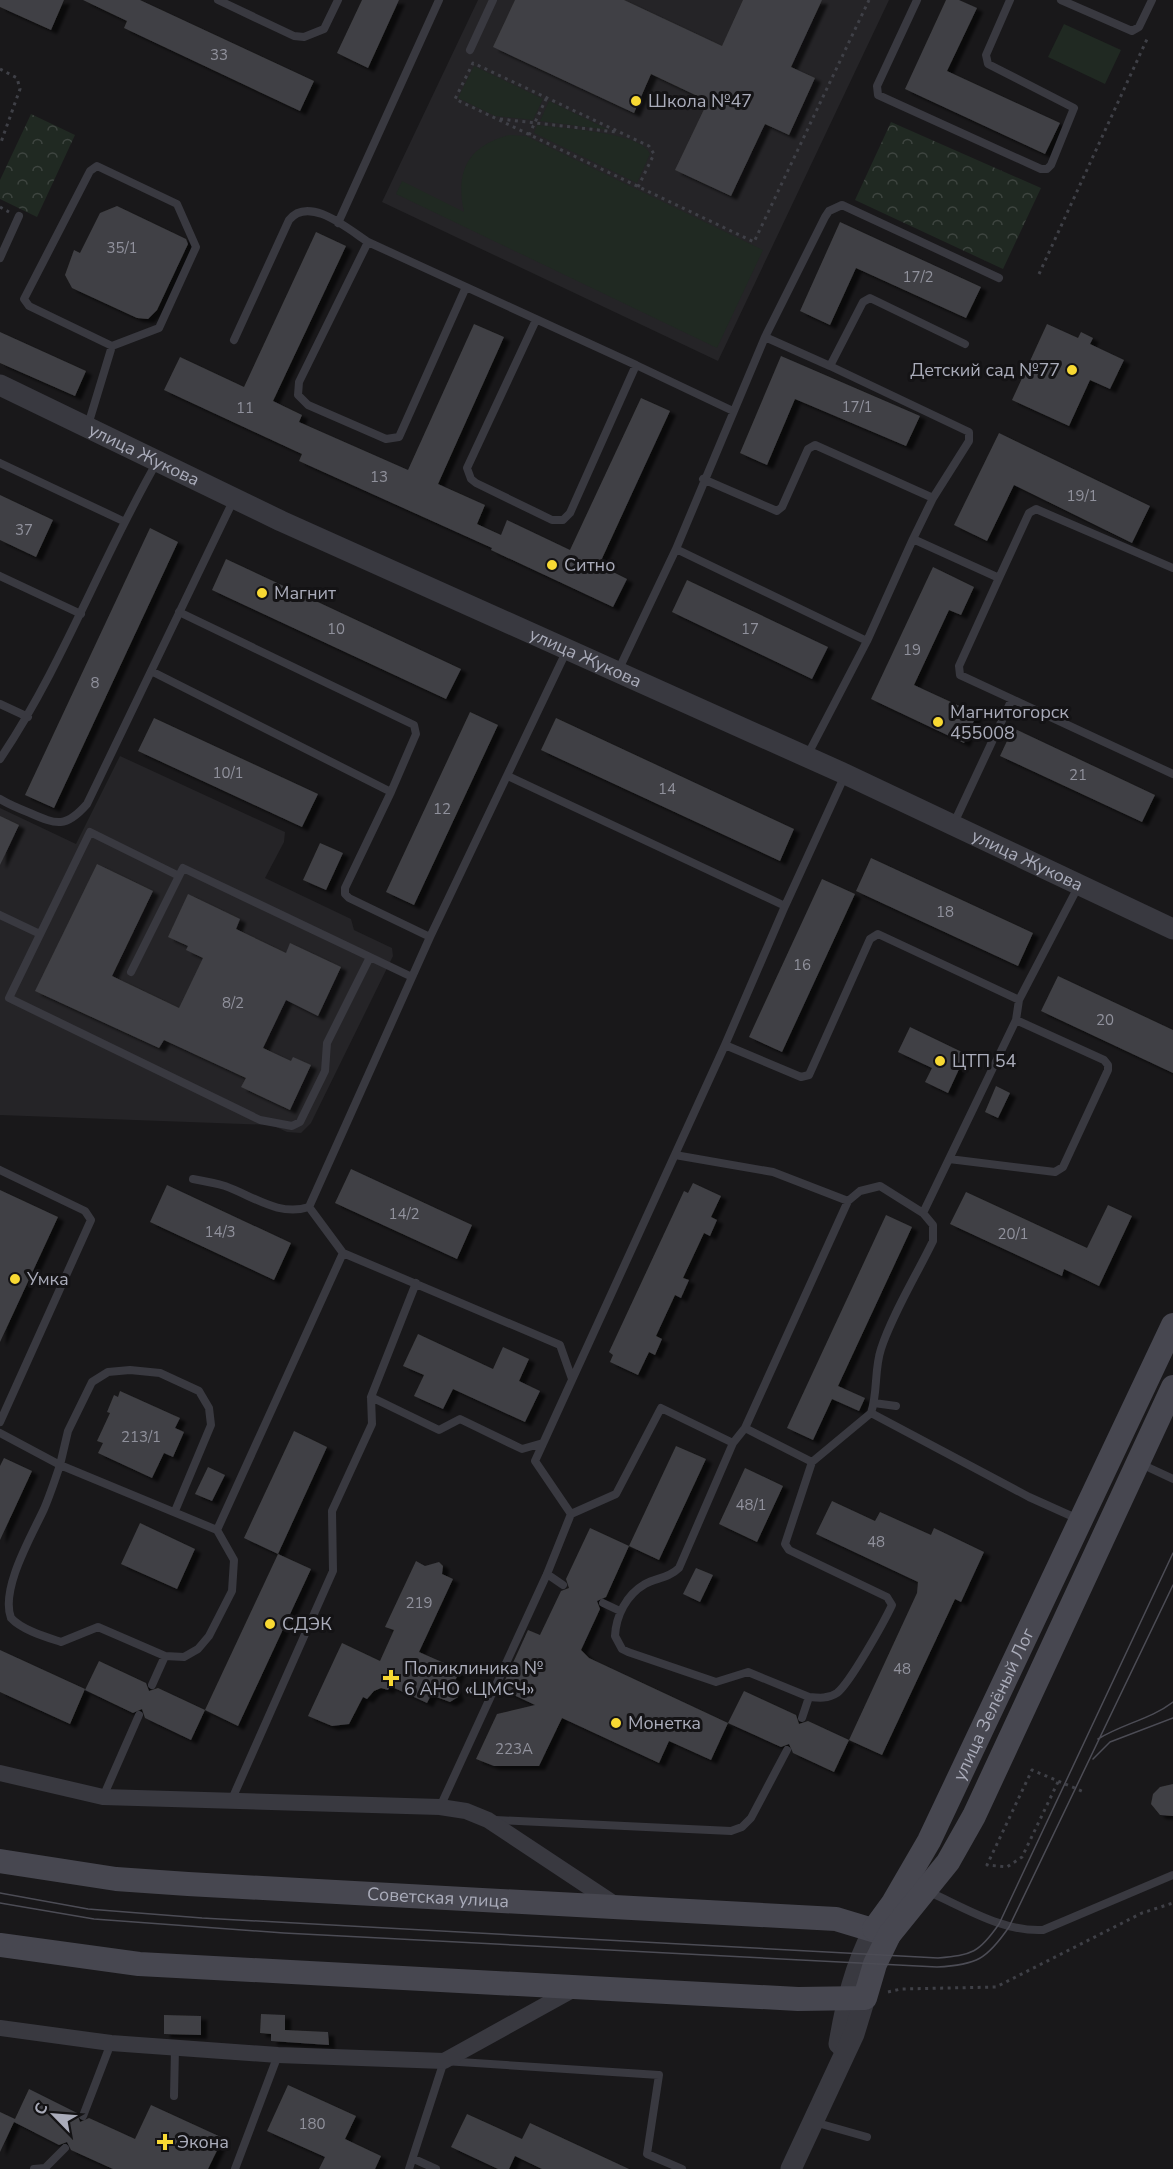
<svg xmlns="http://www.w3.org/2000/svg" width="1173" height="2169" font-family="'Nunito Sans',sans-serif">
<defs>
<pattern id="park-crowns" width="20" height="18" patternUnits="userSpaceOnUse" patternTransform="scale(1.5)"><rect width="20" height="18" fill="#202922"/><path d="M2 6a3 3 0 1 1 6 0M12 15a3 3 0 1 1 6 0" fill="none" stroke="#3e4540"/></pattern>
<filter id="shadow"><feDropShadow dx="6" dy="4" stdDeviation="1.5" flood-color="#0009"/></filter>
</defs>
<rect width="100%" height="100%" fill="#19181a"/>
<path fill="#252427" d="M478,0H889L718,361L382,202Z
M120,756L285,832L284,842L265,878L351,919L354,930L392,948L393,956L311,1123L301,1133L287,1132L272,1125L0,1115V808L76,844Z"/>
<path fill="#202922" d="M1064,24L1121,50L1105,84L1048,57Z
M474,66L543,99L533,120L495,116L458,98Z
M549,101L609,130L540,121Z
M537,125C559,128 643,132 650,154L637,183L534,133Z
M509,135L526,136L763,250L717,348L396,194L402,181L464,212C455,171 468,146 509,135Z"/>
<path fill="url(#park-crowns)" d="M31,114L75,135L37,217L0,199V180Z
M891,122L1041,188L1003,269L855,200Z"/>
<path fill="#404044" filter="url(#shadow)" d="M0,0H64L51,30L0,7Z
M83,0H140L314,81L300,111L124,28L127,21Z
M362,0H399L368,68L337,53Z
M515,0H624L722,46L743,0H822L791,67L815,78L789,135L765,124L731,196L675,170L708,101L651,74L634,113L493,47Z
M946,0H959L977,8L947,71L1060,123L1045,154L905,89Z
M117,206L186,239L188,244L157,310L148,319L137,318L72,288L65,275L74,250L80,253L100,213Z
M840,222L981,287L966,318L856,268L830,325L800,311Z
M316,232L346,246L273,401L302,415L299,422L408,470L474,324L504,337L438,484L485,505L477,524L501,535L507,520L570,550L641,398L670,411L599,565L627,579L613,607L491,550L492,548L299,461L302,454L164,390L180,357L244,387Z
M1047,324L1078,338L1081,332L1093,338L1090,344L1124,360L1110,389L1090,380L1069,426L1012,400Z
M0,332L86,371L75,396L0,363Z
M781,356L920,416L906,446L795,399L767,465L740,453Z
M999,433L1150,506L1132,543L1014,485L987,541L954,525Z
M0,495L53,520L36,557L0,540Z
M150,528L178,542L54,808L25,795Z
M226,559L461,669L446,699L212,590Z
M933,567L974,587L961,615L949,610L914,685L977,714L964,743L871,699Z
M687,580L828,647L812,679L672,612Z
M470,712L498,725L414,905L386,892Z
M154,718L318,794L302,827L138,751Z
M556,718L794,829L780,861L541,750Z
M1013,728L1155,795L1142,822L1000,756Z
M0,816L19,825L0,865Z
M320,843L343,853L326,890L303,880Z
M871,858L1033,933L1018,966L856,891Z
M97,864L153,891L112,976L179,1008L203,958L186,950L188,946L168,937L188,894L240,919L236,929L286,953L290,943L341,967L318,1016L286,1000L263,1048L291,1061L293,1057L311,1065L290,1110L241,1087L246,1078L164,1040L159,1048L35,991Z
M822,879L855,894L782,1052L749,1037Z
M1058,976L1173,1030V1073L1041,1011Z
M910,1027L966,1054L948,1093L925,1082L932,1068L898,1052Z
M996,1086L1010,1093L998,1118L985,1112Z
M351,1169L472,1225L457,1259L335,1203Z
M693,1183L721,1196L711,1217L717,1220L710,1236L704,1233L683,1278L689,1280L681,1298L675,1295L656,1336L662,1339L655,1355L649,1352L638,1375L610,1362L613,1355L609,1352L684,1191L688,1193Z
M167,1185L291,1243L274,1280L150,1222Z
M0,1190L58,1217L0,1342Z
M966,1192L1087,1248L1108,1205L1132,1216L1099,1286L1064,1269L1062,1276L950,1224Z
M886,1215L912,1227L838,1386L865,1398L859,1411L832,1399L813,1440L787,1428Z
M418,1334L493,1369L503,1347L529,1359L519,1381L540,1391L525,1422L453,1389L443,1409L414,1396L424,1375L403,1366Z
M120,1391L180,1418L175,1428L184,1432L173,1457L164,1453L152,1478L98,1453L103,1443L97,1441L110,1413L107,1412L114,1395L118,1397Z
M294,1431L327,1447L278,1554L244,1538Z
M676,1446L706,1459L659,1560L629,1546Z
M4,1458L32,1471L0,1540V1466Z
M208,1467L225,1475L212,1501L195,1494Z
M745,1468L783,1486L757,1542L719,1524Z
M832,1501L875,1521L880,1512L931,1535L934,1528L984,1552L961,1602L955,1599L882,1755L849,1740L917,1593L918,1582L816,1534Z
M140,1523L195,1549L177,1589L121,1564Z
M590,1528L629,1546L606,1597L597,1601L600,1609L581,1650L589,1658L728,1723L711,1760L669,1741L659,1763L562,1718L539,1766H494L476,1759L497,1714L535,1705L501,1689L528,1630L540,1635L561,1591L569,1588L566,1579Z
M278,1554L311,1569L238,1726L205,1710Z
M416,1561L425,1566L439,1562L443,1566L442,1574L453,1579L419,1652L460,1670L454,1683L458,1697L450,1702L431,1695L427,1703L390,1686L388,1690L381,1688L374,1691L367,1699L363,1697L349,1724L332,1726L308,1716L342,1643L380,1661L394,1630L385,1627Z
M696,1568L713,1575L700,1602L683,1594Z
M0,1650L85,1689L70,1724L0,1692Z
M99,1661L146,1683L149,1691L158,1688L205,1710L191,1740L145,1718L142,1709L133,1713L85,1690Z
M744,1691L796,1715L799,1724L808,1721L849,1740L834,1772L793,1753L789,1744L781,1747L728,1723Z
M1173,1784V1816L1160,1815L1151,1804L1153,1794L1160,1787Z
M261,2014L285,2015V2030L328,2032L329,2045L271,2041V2034L260,2033Z
M164,2015L201,2016V2035L164,2034Z
M288,2085L356,2116L345,2139L381,2156L375,2169H319L325,2157L267,2131Z
M29,2089L77,2113L80,2122L89,2118L135,2139L151,2105L223,2138L208,2169H113L71,2150L67,2142L59,2145L14,2122L0,2152V2112L15,2119Z
M467,2114L522,2139L530,2123L629,2169H542L515,2156L509,2169H498L451,2147Z"/>
<g fill="none" stroke-linecap="round" stroke-linejoin="round">
<path stroke="#3f4047" stroke-width="3" stroke-dasharray="3 4.5" stroke-linecap="butt" d="M0,69L17,78L20,89L0,145
M500,119L616,132
M529,135L547,97
M638,187L654,154L649,146L473,63L455,99L754,242L869,0
M0,207L9,212
M1039,274L1148,37
M1058,1782L1022,1857L1007,1867L987,1865L1032,1770L1084,1792
M888,1992L901,1989L996,1987L1142,1913L1173,1903"/>
<path stroke="#393940" stroke-width="8" d="M218,0L294,36L304,37L324,29L338,0
M917,0L877,86L878,95L1041,169H1047L1051,165L1074,108L988,64L986,55L1010,0
M1061,0L1132,31L1139,27L1152,0
M470,50L493,0
M338,223L439,0
M368,242L299,382L298,395L308,405L386,439L399,437L466,287
M0,258L19,216
M536,320L467,468L471,479L476,483L552,520H563L570,513L636,365L733,411
M765,337L825,217L829,211L842,205L999,278
M234,340L289,220C309,195 348,229 368,242L636,365
M830,366L969,432V441L933,498L913,539
M88,425L112,346L159,328L196,247L177,204L97,166L90,171L24,299L29,306L112,346
M0,463L123,521
M703,479L777,511L782,507L808,449L815,445L933,498
M676,549L765,337L830,366L863,302L870,298L965,344
M0,576L81,614
M999,578L1029,513L1036,509L1173,568
M618,671L676,549L867,641
M153,672L391,792L416,734L414,725L179,612
M0,704L28,717
M807,756L867,641L913,539L999,578L959,666L960,675L1173,774
M0,759C63,665 101,559 157,462
M508,776L785,906L845,775
M391,792L345,888V894L349,898L430,937L567,650
M0,799C10,805 20,809 30,813C57,825 66,828 87,804L234,499
M954,823L1012,699
M179,876L90,832L9,998L260,1120L292,1126L300,1122L325,1071L327,1043L370,957
M0,915L40,934
M131,972L183,868L412,977
M725,1045L801,1077L809,1075L870,939L878,934L1019,1000L1079,885
M675,1155L773,1172L848,1201
M949,1159L1055,1172L1063,1167L1108,1070V1065L1104,1060L1016,1020
M0,1170L85,1211L91,1220L0,1422
M193,1179C204,1181 215,1183 225,1186C253,1196 279,1217 309,1207
M343,1253L560,1345L572,1379
M371,1397L439,1430L460,1419L522,1449L543,1443
M874,1403L896,1406
M871,1413C878,1392 874,1370 881,1349C892,1315 917,1274 933,1241V1225L923,1213L1016,1020L1019,1000
M0,1433L60,1465L68,1431L92,1382L108,1372L130,1370L160,1373L199,1391L209,1408L211,1425L175,1511
M733,1443L679,1568C669,1578 656,1578 645,1584C626,1595 616,1616 615,1636L622,1649L628,1652L716,1682L748,1672L809,1697
M812,1462L745,1428L848,1201L860,1191L880,1186L923,1213
M1141,1464L1173,1479
M571,1514L616,1494L661,1408L733,1443L745,1428
M217,1530L343,1253L309,1207L430,937
M547,1574L563,1585
M603,1603L620,1611
M152,1685L165,1656L184,1657L198,1649L209,1636L232,1591L234,1560L217,1530L60,1465C55,1480 50,1495 44,1509C32,1535 0,1589 11,1618C22,1630 46,1637 61,1642L98,1627L165,1656
M802,1718L809,1697C819,1698 828,1699 837,1693C850,1683 884,1622 892,1605L887,1597L789,1550L785,1544L812,1462L871,1413L1029,1497L1078,1519
M103,1797L139,1715
M232,1799L333,1571L332,1511L372,1424L371,1397L416,1283
M440,1807L547,1574L571,1514L535,1461L725,1045L785,906
M495,1820L731,1831L742,1827L751,1818L787,1750
M927,1891C964,1907 1002,1932 1043,1930L1173,1875
M174,2096L175,2048
M83,2116L111,2043
M814,2122L867,2137
M414,2159L436,2169
M34,2169L45,2168L65,2148
M235,2169L278,2055
M409,2169L444,2061L659,2075L647,2154L682,2169"/>
<path stroke="#393940" stroke-width="16" d="M0,1773L103,1797L440,1807L466,1811L488,1820L616,1905
M0,2028L111,2043L278,2055L444,2061L576,1988"/>
<g stroke="#393940" stroke-width="21">
<path id="s1" d="M0,385L281,521L845,774L1173,929"/>
<path d="M839,2044C846,2002 855,1966 874,1929"/>
<path d="M791,2169L854,2034L865,1998"/>
</g>
<g stroke="#474750" stroke-width="24">
<path id="s2" d="M0,1861L116,1879L188,1884L836,1919L889,1935"/>
<path id="s3" d="M874,1929L893,1903L929,1841L1173,1325"/>
<path d="M0,1945L139,1964L798,1999L865,1998L875,1964L889,1935L948,1862L974,1816L1173,1387"/>
</g>
<path stroke="#4c4c55" stroke-width="1.5" d="M1098,1739C1122,1724 1151,1719 1173,1702
M1093,1759L1110,1742L1173,1718
M0,1893L88,1909L202,1918L938,1958C972,1955 979,1953 999,1924L1173,1553
M0,1903L94,1919L284,1933L937,1967C977,1965 987,1959 1009,1927L1173,1585"/>
</g>
<g fill="#f8d933" stroke="#141315" stroke-width="2">
<circle cx="636" cy="101" r="6"/>
<circle cx="1072" cy="370" r="6"/>
<circle cx="552" cy="565" r="6"/>
<circle cx="262" cy="593" r="6"/>
<circle cx="938" cy="722" r="6"/>
<circle cx="940" cy="1061" r="6"/>
<circle cx="15" cy="1279" r="6"/>
<circle cx="270" cy="1624" r="6"/>
<path d="M388 1669h6v6h6v6h-6v6h-6v-6h-6v-6h6z"/>
<circle cx="616" cy="1723" r="6"/>
<path d="M162 2133h6v6h6v6h-6v6h-6v-6h-6v-6h6z"/>
</g>
<g text-anchor="middle" stroke-width="6" stroke-linejoin="round" paint-order="stroke">
<g font-size="15" fill="#90919c">
<text x="219" y="60">33</text>
<text x="122" y="253">35/1</text>
<text x="918" y="282">17/2</text>
<text x="857" y="412">17/1</text>
<text x="245" y="413">11</text>
<text x="379" y="482">13</text>
<text x="1082" y="501">19/1</text>
<text x="24" y="535">37</text>
<text x="336" y="634">10</text>
<text x="750" y="634">17</text>
<text x="912" y="655">19</text>
<text x="95" y="688">8</text>
<text x="228" y="778">10/1</text>
<text x="1078" y="780">21</text>
<text x="667" y="794">14</text>
<text x="442" y="814">12</text>
<text x="945" y="917">18</text>
<text x="802" y="970">16</text>
<text x="233" y="1008">8/2</text>
<text x="1105" y="1025">20</text>
<text x="404" y="1219">14/2</text>
<text x="220" y="1237">14/3</text>
<text x="1013" y="1239">20/1</text>
<text x="141" y="1442">213/1</text>
<text x="751" y="1510">48/1</text>
<text x="876" y="1547">48</text>
<text x="419" y="1608">219</text>
<text x="902" y="1674">48</text>
<text x="514" y="1754">223А</text>
<text x="312" y="2129">180</text>
</g>
<g font-size="18" fill="#aaacba" stroke="#141315" text-anchor="start">
<text x="648" y="107">Школа №47</text>
<text x="1060" y="376" text-anchor="end">Детский сад №77</text>
<text x="564" y="571">Ситно</text>
<text x="274" y="599">Магнит</text>
<text x="950" y="718">Магнитогорск<tspan x="950" dy="21">455008</tspan></text>
<text x="952" y="1067">ЦТП 54</text>
<text x="27" y="1285">Умка</text>
<text x="282" y="1630">СДЭК</text>
<text x="404" y="1674">Поликлиника №<tspan x="404" dy="21">6 АНО «ЦМСЧ»</tspan></text>
<text x="628" y="1729">Монетка</text>
<text x="177" y="2148">Экона</text>
</g>
<g font-size="18" fill="#aaacba" stroke="#141315">
<text dy="6" stroke="none"><textPath href="#s1" startOffset="160">улица Жукова</textPath></text>
<text dy="6" stroke="none"><textPath href="#s1" startOffset="646">улица Жукова</textPath></text>
<text dy="6" stroke="none"><textPath href="#s1" startOffset="1132">улица Жукова</textPath></text>
<text dy="6" stroke="none"><textPath href="#s3" startOffset="255">улица Зелёный Лог</textPath></text>
<text dy="6" stroke="none"><textPath href="#s2" startOffset="440">Советская улица</textPath></text>
</g>
</g>
<g transform="translate(54 2115) rotate(295)" stroke="#141315" stroke-width="4.5" paint-order="stroke">
<path d="M0-4.5L10 22L0 15L-10 22Z" fill="#aaacba"/>
<text y="-9" font-size="16" font-weight="bold" text-anchor="middle" fill="#aaacba">С</text>
</g>
</svg>
